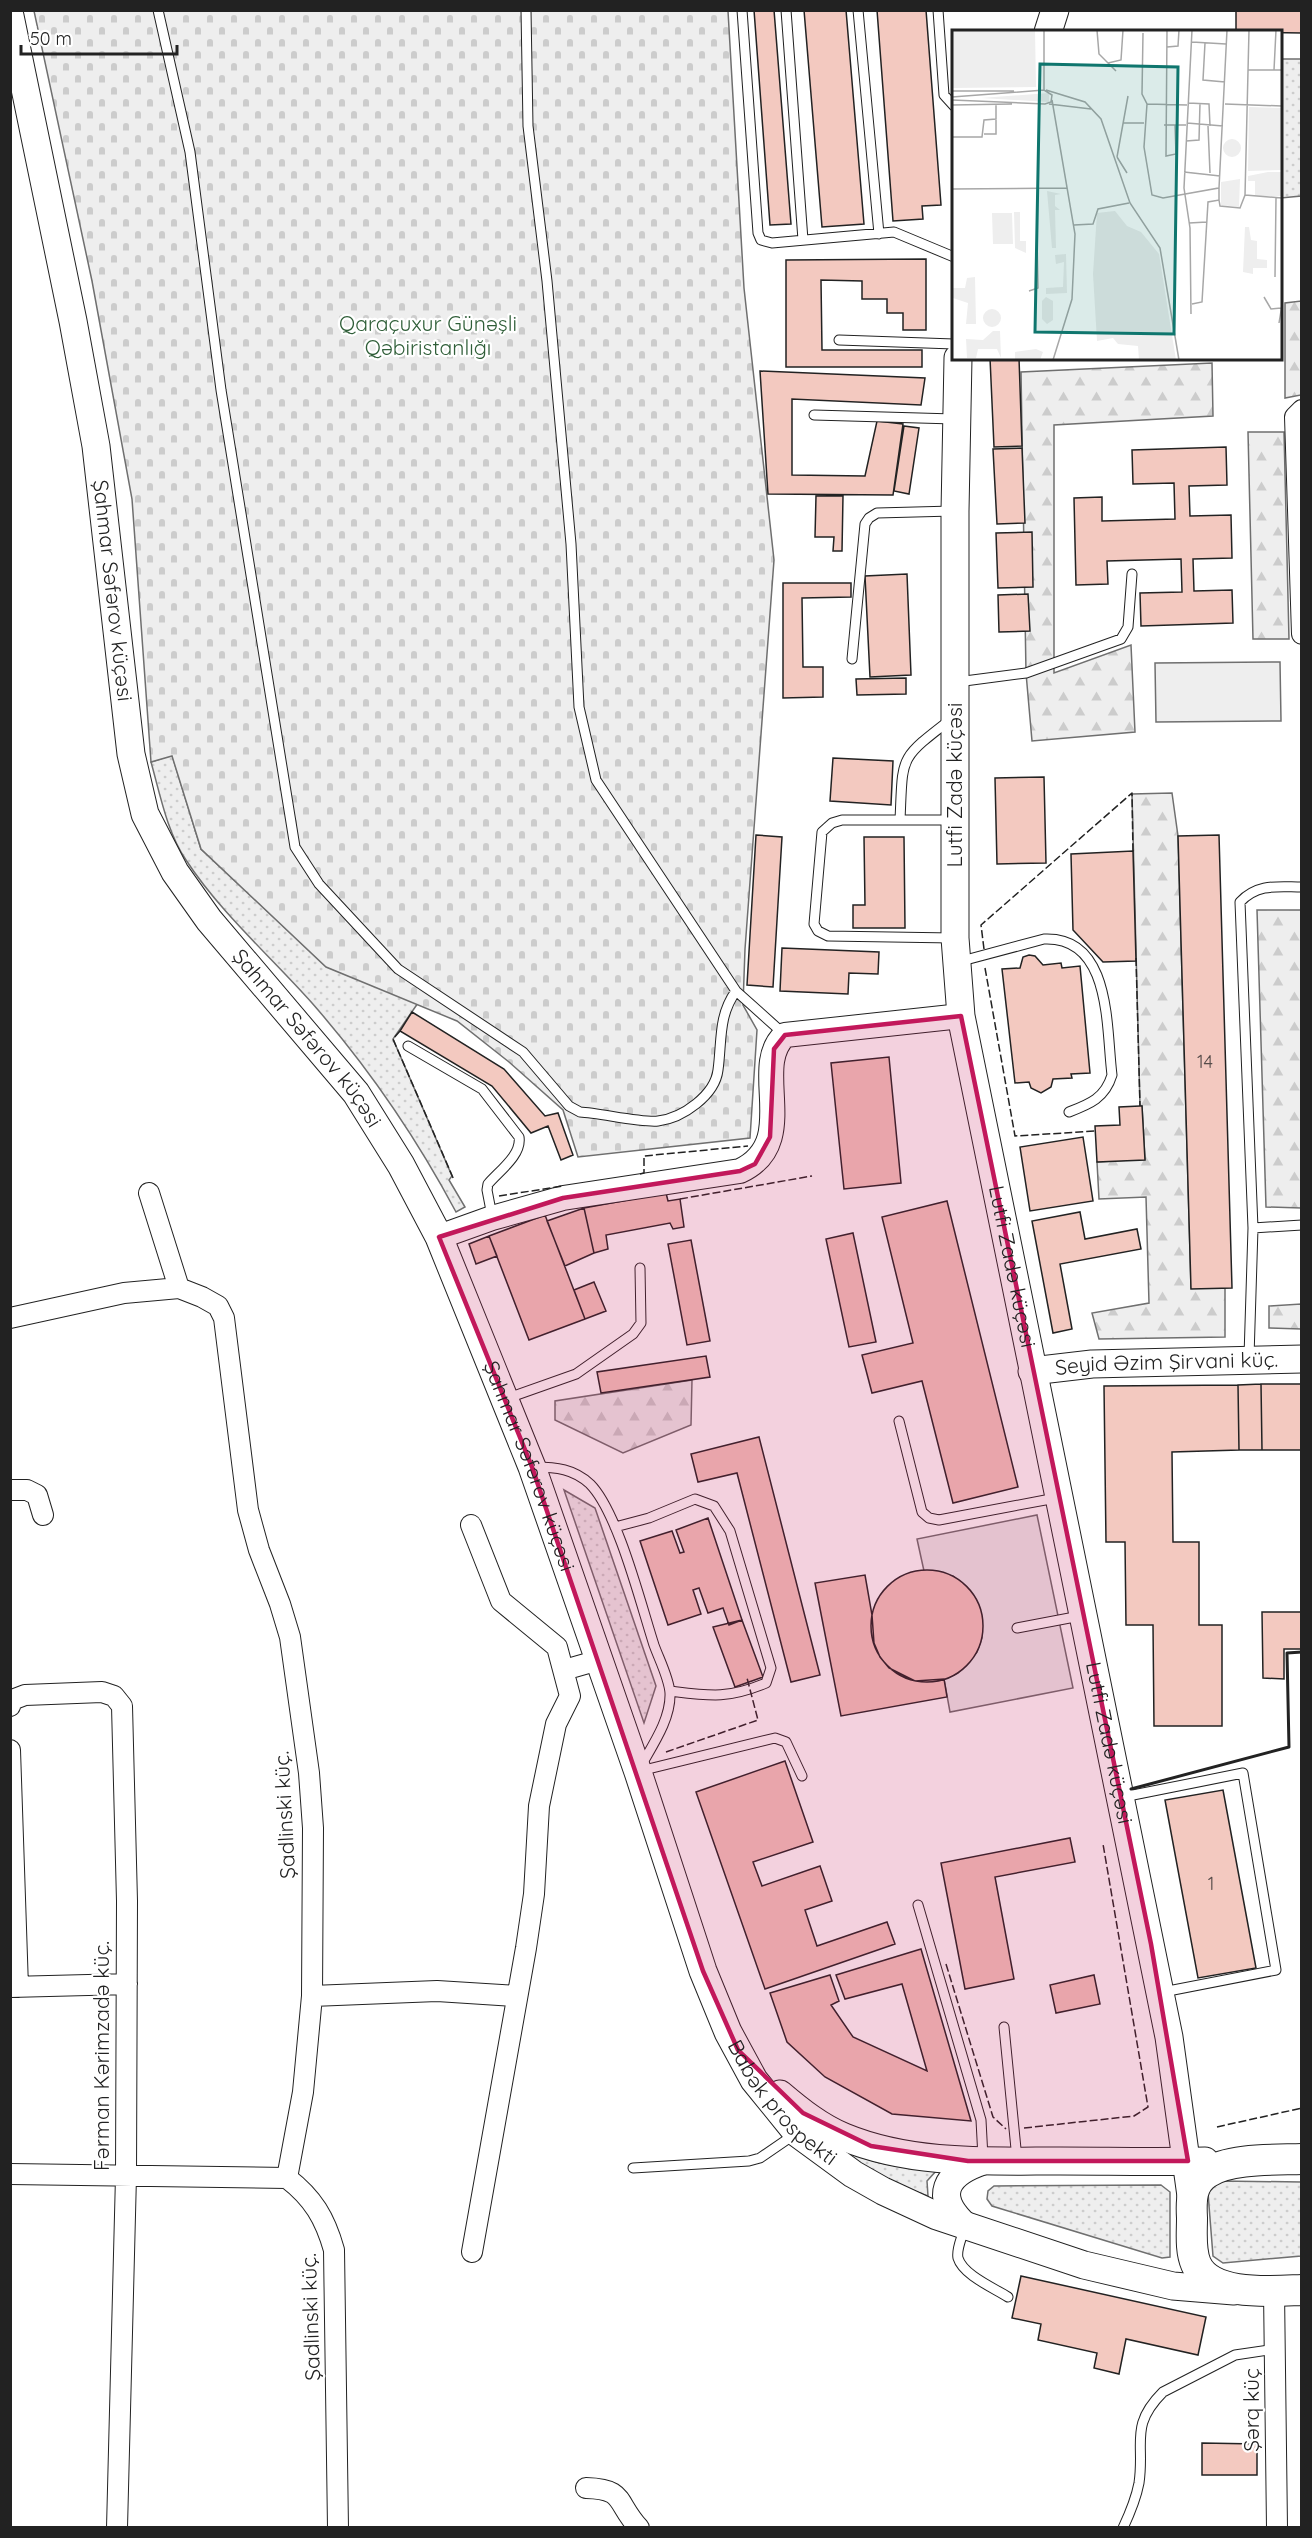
<svg xmlns="http://www.w3.org/2000/svg" width="1312" height="2538" font-family="Quicksand,sans-serif">
<defs>
<pattern id="green-dots" width="8" height="8" patternUnits="userSpaceOnUse" patternTransform="scale(1.5)"><rect width="8" height="8" fill="#eee"/><path d="M2 2h.1M6 6h.1" fill="none" stroke="#ccc" stroke-width="1.8" stroke-linecap="round"/></pattern>
<pattern id="forest-firs" width="22" height="20" patternUnits="userSpaceOnUse" patternTransform="scale(1.5)"><rect width="22" height="20" fill="#eee"/><path d="M5 1l3.5 6h-7zM16 11l3.5 6h-7z" fill="#ccc"/></pattern>
<pattern id="cemetery-stones" width="16" height="16" patternUnits="userSpaceOnUse" patternTransform="scale(1.5)"><rect width="16" height="16" fill="#eee"/><path d="M2 7V4a2 2 0 0 1 4 0v3zM10 15v-3a2 2 0 0 1 4 0v3z" fill="#ccc"/></pattern>
</defs>
<rect width="100%" height="100%" fill="#fff"/>
<path fill="url(#green-dots)" stroke="#6f6f6f" stroke-width="1.5" d="M1281,59H1302L1301,196L1281,198Z
M172,755L201,849L326,966L418,1003L393,1039L452,1176L449,1180L465,1207L456,1212C416,1137 368,1067 312,1003C271,957 219,911 186,860C167,832 160,794 151,762Z
M564,1490L595,1508L656,1686L644,1723Z
M843,2150C874,2164 902,2168 936,2171L927,2181L928,2196C900,2186 864,2173 843,2150Z
M1220,2181L1301,2182V2256L1223,2263L1213,2256L1208,2193Z
M1161,2185L1170,2192V2257L1162,2258L992,2206L987,2199L988,2191L994,2186Z"/>
<path fill="url(#forest-firs)" stroke="#6f6f6f" stroke-width="1.5" d="M1301,301V395L1285,398V303Z
M1212,363L1213,416L1054,425V673L1131,645L1135,732L1032,741L1026,673L1021,372Z
M1248,432H1284L1289,639H1253Z
M1172,793L1178,836L1191,1288H1225V1337L1099,1339L1092,1313L1149,1303L1146,1197L1099,1199L1097,1162L1145,1159L1142,1106H1140L1132,794Z
M1257,910H1301V1208L1266,1207Z
M1301,1304V1329L1269,1328V1306Z
M692,1380L691,1425L623,1453L555,1420V1401Z"/>
<path fill="url(#cemetery-stones)" stroke="#6f6f6f" stroke-width="1.5" d="M34,11H728L744,288L774,560L745,949L743,1005L757,1030L750,1138L578,1157L563,1110L509,1062L457,1021L326,967L201,849L172,756L151,762L132,499L92,281Z"/>
<path fill="#eee" stroke="#6f6f6f" stroke-width="1.5" d="M1280,662L1281,721L1156,722L1155,663Z"/>
<path fill="#ededed" stroke="#6f6f6f" stroke-width="1.5" d="M1037,1515L1073,1688L950,1712L944,1679L958,1673L977,1652L982,1638L980,1609L974,1596L953,1576L924,1571L917,1539Z"/>
<path fill="#f3c9c0" stroke="#222" stroke-width="1.5" d="M754,10H774L791,224L770,225Z
M804,10H846L864,224L822,227Z
M877,10H926L941,205L922,206L923,219L893,221Z
M1236,10H1302V33L1236,32Z
M926,259V330H903V313H887V299H862V281L821,280L822,350H922V367H786V260Z
M990,358H1019L1022,446L994,447Z
M760,371L925,378L921,405L792,399V475L865,476L877,421L903,424L893,495L768,494Z
M904,426L919,428L909,494L894,491Z
M1226,447L1227,485L1189,486L1190,516L1231,515L1232,558L1193,559L1194,591L1232,590L1233,623L1141,626L1140,593L1182,592L1181,559L1107,561L1108,584L1076,585L1074,498L1102,497V521L1175,519L1174,483L1133,484L1132,450Z
M1022,448L1025,523L997,524L993,449Z
M816,496H843L842,551H833L834,537H815Z
M1032,532L1033,587L998,588L996,533Z
M907,574L911,675L870,677L865,576Z
M783,583H851V597L802,598L803,667H823V697L783,698Z
M1028,594L1030,631L999,632L998,595Z
M906,678V694L857,695L856,679Z
M833,758L893,761L891,805L830,801Z
M1044,777L1046,863L997,864L995,778Z
M756,835L782,837L773,987L747,985Z
M1219,835L1232,1288L1191,1289L1178,836Z
M864,837H904L905,928H853V905H865Z
M1133,851L1136,961L1103,962L1073,930L1071,854Z
M782,948L879,952L878,974L849,973L848,994L780,991Z
M1029,955L1035,956L1043,965L1061,963L1062,968L1080,966L1090,1073L1071,1074L1072,1078L1053,1079L1051,1087L1041,1093L1031,1088L1029,1082L1015,1083L1002,969L1020,968L1023,957Z
M412,1012L504,1069L545,1116L558,1113L573,1155L561,1160L548,1126L531,1133L492,1086L400,1031Z
M889,1057L901,1183L844,1189L831,1063Z
M1140,1106H1142L1145,1160L1097,1162L1095,1126L1120,1125L1119,1107Z
M1083,1137L1093,1201L1030,1211L1020,1147Z
M666,1193L668,1201L680,1199L684,1227L673,1229L670,1223L606,1235L608,1249L594,1253L584,1208Z
M947,1201L1018,1487L953,1503L922,1381L872,1393L862,1355L913,1343L882,1217Z
M584,1208L594,1253L565,1266L547,1221Z
M1080,1212L1085,1239L1137,1229L1141,1249L1060,1264L1072,1329L1053,1333L1032,1221Z
M545,1215L585,1319L529,1340L489,1236Z
M853,1233L876,1342L849,1347L826,1239Z
M489,1236L497,1256L476,1264L469,1244Z
M691,1240L710,1341L687,1345L668,1244Z
M594,1282L606,1311L585,1319L574,1290Z
M706,1356L710,1377L601,1393L597,1372Z
M1261,1384H1302V1450H1262Z
M1261,1384L1262,1450H1239L1238,1385Z
M1238,1385L1239,1450L1172,1452L1173,1542H1199V1625H1222V1726H1154L1153,1625H1126L1125,1542H1106L1104,1386Z
M759,1437L820,1675L791,1682L737,1473L698,1482L691,1454Z
M708,1518L742,1620L729,1625L723,1608L708,1613L699,1588L693,1590L701,1614L668,1625L640,1541L672,1531L680,1553L684,1552L676,1530Z
M871 1626a56 56 0 1 1 112 0a56 56 0 1 1-112 0Z
M865,1575L872,1615L874,1643L880,1657L889,1668L915,1681L944,1679L947,1697L841,1716L815,1583Z
M1262,1612H1302V1649H1284V1679L1263,1678Z
M742,1620L763,1677L735,1687L713,1627Z
M785,1761L813,1842L753,1862L762,1886L820,1866L832,1901L805,1910L817,1946L887,1922L895,1944L765,1989L696,1792Z
M1223,1790L1256,1968L1198,1978L1165,1800Z
M1070,1838L1075,1862L995,1877L1014,1979L965,1989L941,1863Z
M921,1949L971,2121L892,2114L825,2077L787,2042L770,1993L830,1975L839,2001L831,2005L853,2037L927,2071L902,1984L845,1999L836,1975Z
M1094,1975L1100,2004L1056,2013L1050,1985Z
M1021,2276L1206,2317L1198,2355L1126,2339L1119,2374L1094,2368L1097,2353L1038,2340L1041,2324L1012,2318Z
M1202,2443L1257,2444V2475H1202Z"/>
<g fill="none" stroke-linecap="round" stroke-linejoin="round">
<g stroke="#222" stroke-width="11">
<path id="service" d="M158,10L190,152L221,390L295,847L319,884L398,969L523,1052L569,1106L580,1112C600,1113 642,1123 658,1121C683,1118 715,1095 718,1070C722,1041 718,1016 736,991
M526,10L528,126L547,281L571,544L579,707L596,780L736,991L785,1035
M742,10L758,233L761,240L772,243L894,232L954,257
M786,10L803,240
M858,10L879,234
M938,10L944,95L954,106
M839,340L954,344
M814,415L954,419
M852,659L865,524L869,518L877,513L953,511
M957,682L1026,673L1121,639L1128,627L1132,574
M900,820C903,756 898,760 950,720
M952,820H842L832,823L822,832L814,924L818,931L828,936L953,938
M958,962L1044,939C1112,936 1106,1028 1112,1075C1105,1098 1090,1104 1069,1112
M408,1046L482,1089L519,1137C522,1155 499,1171 488,1184L487,1190L492,1216
M1253,1228L1240,902C1258,883 1278,887 1302,887
M1249,1357L1253,1228L1302,1225
M508,1398L576,1374L633,1334L641,1323L640,1268
M899,1421L922,1512L929,1518L939,1520L1056,1498
M535,1467C556,1467 574,1469 590,1484C618,1512 641,1605 654,1645C659,1659 669,1678 670,1693C671,1718 654,1743 642,1764
M615,1527L649,1518L695,1499L714,1506L730,1531L771,1668L766,1683C727,1699 711,1696 670,1691
M1017,1628L1080,1616
M640,1771L775,1738L786,1742L802,1776
M1123,1797L1243,1773L1276,1970L1163,1992
M918,1905L981,2120L983,2158
M1004,2027L1017,2159
M633,2168L749,2161L760,2158L795,2134
M964,2229C962,2238 956,2249 958,2258C963,2275 994,2288 1008,2297
M1123,2528C1130,2513 1136,2499 1139,2483C1145,2443 1129,2426 1163,2392L1235,2355L1275,2349"/>
</g>
<g stroke="#222" stroke-width="22">
<path id="minor" d="M1302,410L1295,417L1302,634
M149,1193L179,1288
M10,1318L124,1293L179,1288L202,1297L218,1306L224,1318L248,1510L259,1550L280,1604L290,1637L309,1773L313,1828L312,1996L303,2092L287,2178C313,2198 325,2218 334,2250L338,2528
M10,1490H27L37,1495L43,1515
M471,1525L501,1601L557,1647L570,1696L556,1724L539,1806L534,1894L526,1948L472,2252
M564,1670L599,1660
M10,1706L12,1700L25,1695L102,1692L114,1696L122,1706L127,1901L126,2176L117,2528
M10,1750L18,1987
M10,1987L127,1984
M312,1996L437,1991L516,1996
M10,2174L287,2178
M1274,2291L1277,2528
M586,2488C626,2489 615,2502 639,2528"/>
</g>
<g stroke="#222" stroke-width="26">
<path id="tertiary" d="M439,1237L492,1218L563,1198L740,1171C802,1142 749,1067 785,1035L961,1016"/>
</g>
<g stroke="#222" stroke-width="29">
<g id="secondary">
<path id="s1" d="M10,16L73,321L96,446L131,754L145,814L175,872L209,920L356,1093L401,1165L439,1237L532,1467L638,1772L703,1971L728,2032L754,2080L797,2133L853,2174L883,2191L937,2216L1084,2265L1173,2286L1234,2291"/>
<path d="M1048,32L1055,10"/>
<path id="s2" d="M958,358L955,511V938L961,1016L1169,2037L1191,2196"/>
<path id="s3" d="M1032,1371L1092,1364L1302,1359"/>
<path d="M780,2094C800,2111 820,2127 844,2137C912,2165 988,2161 1060,2161C1108,2161 1157,2162 1205,2161"/>
<path d="M965,2226C933,2196 945,2174 983,2161"/>
</g>
</g>
<g stroke="#222" stroke-width="32">
<path id="primary" d="M1302,2159C1275,2160 1229,2158 1207,2173C1191,2183 1191,2201 1192,2218C1192,2233 1190,2250 1196,2264C1210,2297 1272,2291 1302,2290"/>
</g>
<use href="#service" stroke="#fff" stroke-width="9"/>
<use href="#minor" stroke="#fff" stroke-width="20"/>
<use href="#tertiary" stroke="#fff" stroke-width="24"/>
<use href="#secondary" stroke="#fff" stroke-width="27"/>
<use href="#primary" stroke="#fff" stroke-width="30"/>
<path stroke="#222" stroke-width="1.5" stroke-dasharray="8 3" stroke-linecap="butt" d="M984,949L981,925L1132,793L1133,853
M1136,958L1140,1106
M985,968L1015,1136L1096,1131
M400,1031L393,1039L454,1180
M640,1174L644,1173V1156L748,1146
M499,1196L563,1186
M680,1199L812,1176
M666,1752L758,1720L747,1678
M946,1964L993,2117L1006,2129
M1217,2127L1302,2108
M1024,2128L1134,2116L1148,2107L1103,1844"/>
<path stroke="#222" stroke-width="3" d="M1131,1789L1289,1747L1287,1653L1302,1652"/>
</g>
<path fill="#c2185b" fill-opacity="0.2" stroke="#c2185b" stroke-width="4.5" stroke-linejoin="round" d="M961,1016L1151,1944L1188,2161H968L871,2146L803,2113L738,2050L703,1971L532,1467L439,1237L563,1198L740,1171L755,1164L770,1137L774,1049L785,1035Z"/>
<g text-anchor="middle" stroke-width="4.5" stroke-linejoin="round" paint-order="stroke">
<g font-size="18" fill="#564c4a">
<text x="1205" y="1068">14</text>
<text x="1211" y="1890">1</text>
</g>
<g font-size="21" fill="#2f5e38" stroke="#fff">
<text x="428" y="331">Qaraçuxur Günəşli<tspan x="428" dy="24">Qəbiristanlığı</tspan></text>
</g>
<g font-size="21" fill="#222" stroke="#fff">
<text dy="7" stroke="none"><textPath href="#s1" startOffset="584">Şahmar Səfərov küçəsi</textPath></text>
<text transform="translate(955 785) rotate(-90)" y="7">Lutfi Zadə küçəsi</text>
<text dy="7" stroke="none"><textPath href="#s1" startOffset="1088">Şahmar Səfərov küçəsi</textPath></text>
<text dy="7" stroke="none"><textPath href="#s2" startOffset="914">Lutfi Zadə küçəsi</textPath></text>
<text dy="7" stroke="none"><textPath href="#s3" startOffset="135">Seyid Əzim Şirvani küç.</textPath></text>
<text dy="7" stroke="none"><textPath href="#s1" startOffset="1574">Şahmar Səfərov küçəsi</textPath></text>
<text dy="7" stroke="none"><textPath href="#s2" startOffset="1400">Lutfi Zadə küçəsi</textPath></text>
<text transform="translate(285 1815) rotate(-93)" y="7">Şadlinski küç.</text>
<text transform="translate(102 2056) rotate(-90)" y="7">Fərman Kərimzadə küç.</text>
<text dy="7" stroke="none"><textPath href="#s1" startOffset="2264">Babək prospekti</textPath></text>
<text transform="translate(311 2317) rotate(-92)" y="7">Şadlinski küç.</text>
<text transform="translate(1252 2410) rotate(-90)" y="7">Şərq küç</text>
</g>
</g>
<g transform="translate(952 30)">
<rect width="330" height="330" fill="#fff"/>
<path d="M0,0H83L84,57L0,58ZM97,63V72L29,68ZM297,77L330,78V140L296,141ZM271 118a9 9 0 1 1 18 0a9 9 0 1 1-18 0ZM316,142H330V166H303V151H296V146ZM288,149L287,177L269,175V152ZM293,197H297L299,210L305,211V229L315,230V238H301V244L291,242Z" fill="#eee"/>
<path d="M95,161L109,164L103,165V176L108,180H103L104,218H100ZM62,182H68V211H74V223L63,218ZM114,224L115,263L94,264V258L111,257L112,232L104,234L103,225ZM23,247L24,294H14L16,273L1,268V258H13L15,248ZM31 288a9 9 0 1 1 18 0a9 9 0 1 1-18 0ZM41,301H48L49,328L45,319H26L24,328H15L14,309L31,310ZM84,319L91,322L88,330H63V322Z" fill="#eee"/>
<path d="M163,181L175,196L189,202L207,224L224,330H187L186,316L166,314L161,308L145,311L141,244L145,183Z" fill="#eee"/>
<path d="M40,183H60L61,214H41ZM94,267L101,271V290L95,294L90,289V271Z" fill="#eee"/>
<path fill="none" stroke="#a7a7a7" stroke-width="1.5" d="M145,0L147,24L164,41M215,0L214,126L224,124L223,95M191,3L190,64L195,74L192,117L200,165L211,168L267,158V170M240,12L274,14M253,13L251,50L273,52M215,17L226,16L227,0M156,33L169,30L171,0M296,40H330M322,40L324,0M92,60V0M94,60L133,72L149,89L178,173L208,218L227,330M0,61H62M0,67L92,60L100,65L99,72L93,74L0,70M100,70L123,204L120,269L101,330M236,73L257,74L258,96M97,74L139,79M195,74L235,75M273,74L330,76M0,75L60,74M171,93H192M235,93L271,96M212,95H234M256,96L258,143M32,104H44V89M0,107H30L32,90L44,89V75M234,111L247,110L248,73M165,127L176,66M165,127L175,143M232,142L268,146M267,158L275,0M0,159L115,158M293,165L330,168M237,193L255,192M122,195L141,194L146,179L177,173M323,247L324,168M77,261L86,258L85,208M312,267L319,279L329,278M240,274L250,272L256,172L267,170L268,176L288,178L293,165L297,0M239,284L238,198L232,158L240,0M327,293L330,275"/>
<path fill="#0f766e" fill-opacity="0.15" stroke="#0f766e" stroke-width="3" d="M88,34L226,37L222,304L83,302Z"/>
<rect width="330" height="330" fill="none" stroke="#222" stroke-width="3"/>
</g>
<rect width="1312" height="2538" fill="none" stroke="#222222" stroke-width="24"/>
<path d="M21 45v9h156v-9" fill="none" stroke="#222222" stroke-width="3"/>
<text x="30" y="45" font-size="18" fill="#222222" stroke="#ffffff" stroke-width="4.5" paint-order="stroke">50 m</text>
</svg>
